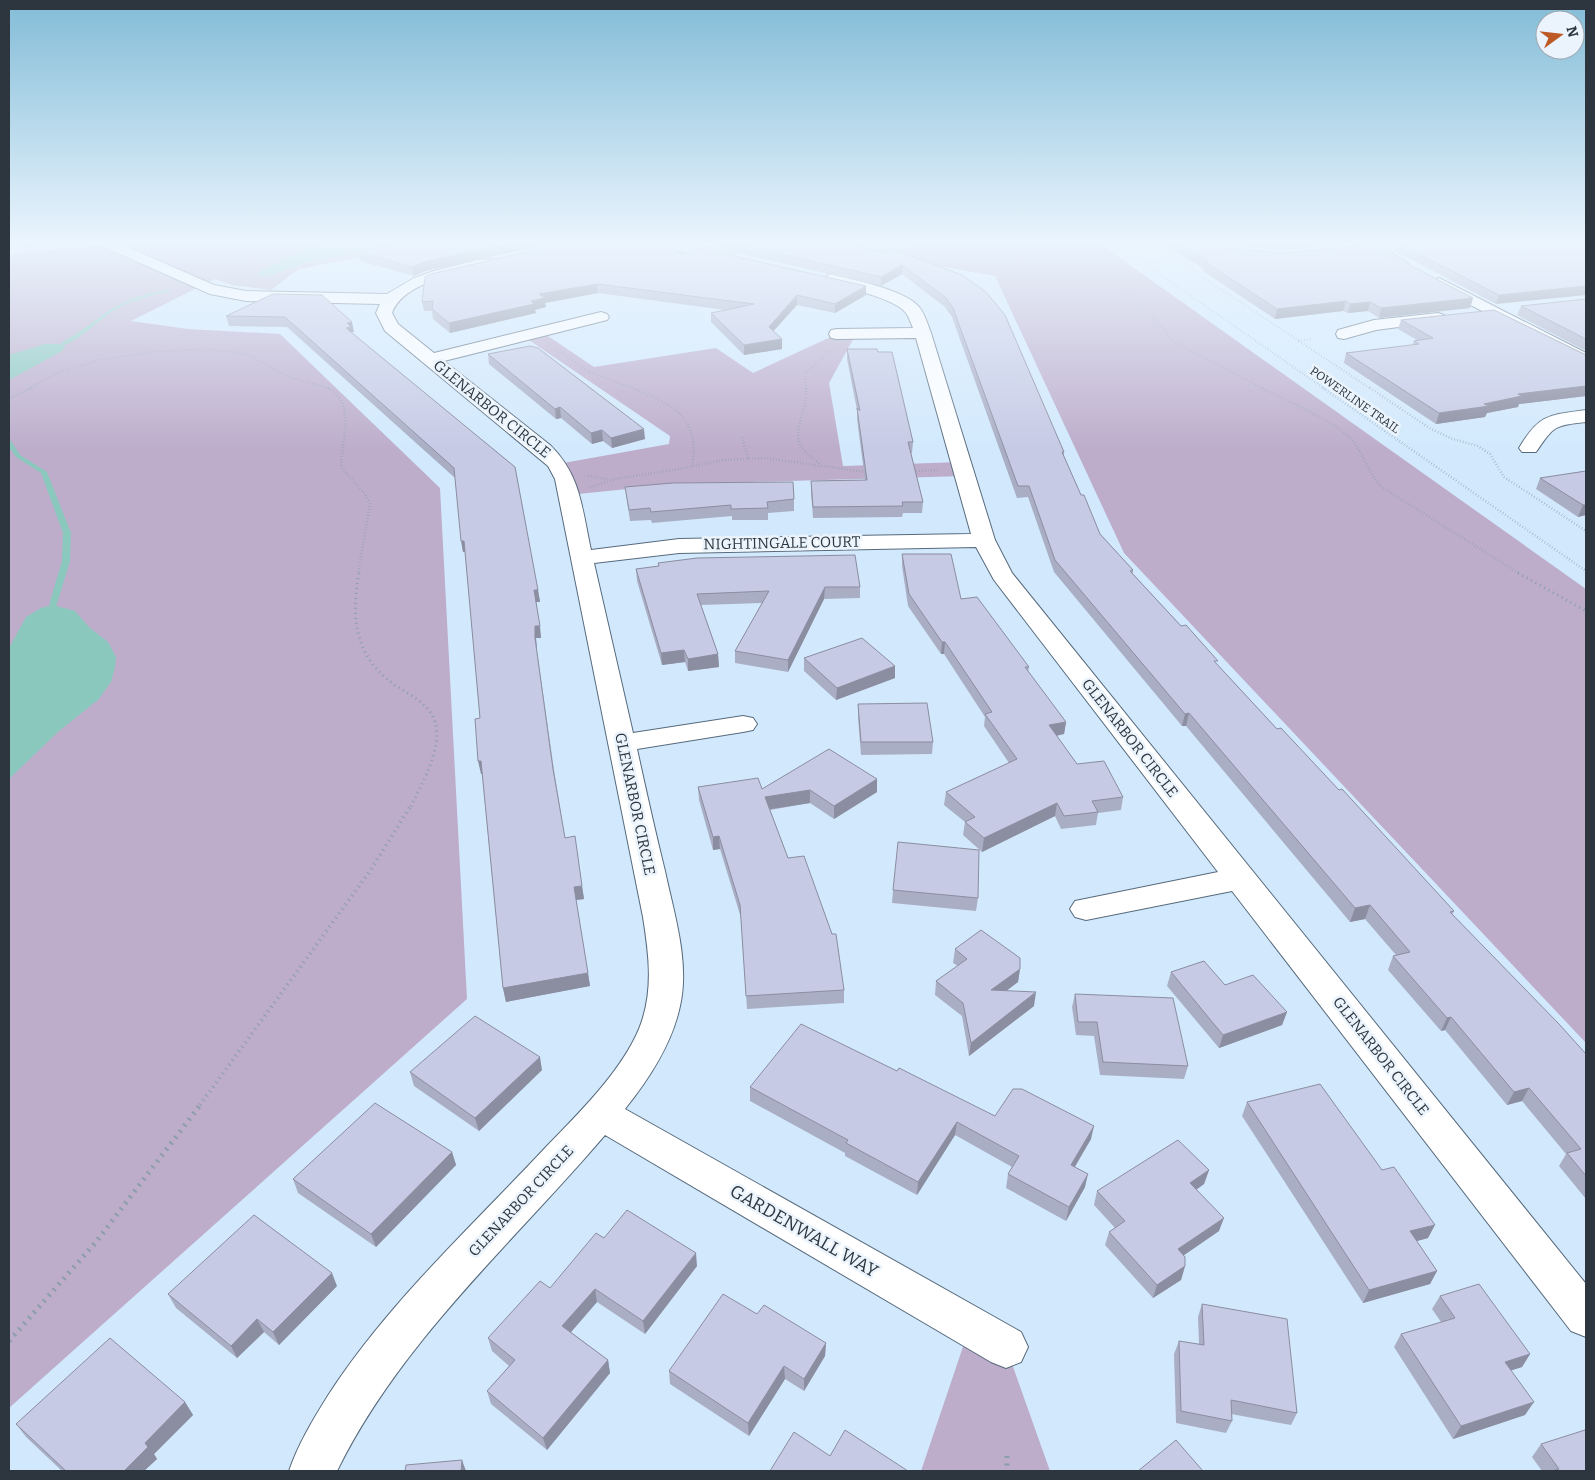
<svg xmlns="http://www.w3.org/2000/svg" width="1595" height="1480" font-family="Bitter,serif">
<rect width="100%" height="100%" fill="#d2e9fd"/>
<path fill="#bdadcb" d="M122,243H431L299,269L271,290L232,285L215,279L131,321L188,329L280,334L440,488L467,999L9,1408V254Z
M842,243H1099L1586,589V1043L1124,553L995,276L864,253Z
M542,332L594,367L716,348L753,373L837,334H856L829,383L843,466L961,462L965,476L677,484L568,495L558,464L669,444L670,436L523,336Z
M970,1326L1006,1347L1050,1471H921Z"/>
<path fill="#8ac7bd" d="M343,243H410L307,262L269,276H256L260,271L302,250Z
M858,243H919C911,257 869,253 858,243Z
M45,344H61L65,346L62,351L9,380V355Z
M53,605L75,611L90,628L108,642L116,657L115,667L111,682L98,700L59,731L9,779V648L26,617L41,608Z"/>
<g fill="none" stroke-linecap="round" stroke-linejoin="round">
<path fill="#8ac7bd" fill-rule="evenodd" d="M168,289L170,290V291C149,296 128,301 110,313C95,324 82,337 65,345L60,344L79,332L114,307L136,297Z
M9,440L11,441L20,455L47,472L71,533L70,561L56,607H53L49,605L62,561L63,533L41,473L16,457L9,447Z"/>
<g stroke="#576a7c" stroke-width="2">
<path id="minor" d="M100,243H118L214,285L246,291L387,294L414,278L434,271L477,260L494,259L496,262L494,265C464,273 404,280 392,313L398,324L434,353L601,312L607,314L609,317L607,320L444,361L550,445C581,475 582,509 591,550L679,539L971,534L916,338L837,339L831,338L829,334L831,330L837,329L913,328C911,324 909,317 906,313C895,298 843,287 825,282L822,279L830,274C853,280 905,289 920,308C925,315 928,325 931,333L995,540L1012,573L1586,1284V1337L1571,1331L1232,891L1086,920L1075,917L1070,909L1075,901L1218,872L994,580L976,547L679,553L594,563L633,733L743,716L753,718L757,724L753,730L743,732L637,749C646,790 655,831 665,871C674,914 690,962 680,1006C672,1044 649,1079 625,1109L1021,1332L1028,1347L1021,1362L1006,1368L991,1362L605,1135C512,1244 401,1341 337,1471H289C298,1444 314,1418 329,1394C389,1302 471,1227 546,1147C578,1114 621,1072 639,1029C654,992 649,955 643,917L555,479L548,466L385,331L376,313L380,304L246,301L210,294L102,246Z
M667,243H687L735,255L737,258L730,262C715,259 676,254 667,243Z
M1356,243H1373L1408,263L1406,266H1396Z
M1439,278L1586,353V365L1434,286L1431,283L1434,280Z
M1438,313L1444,315L1446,318L1444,321L1376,330L1344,339L1338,338L1336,334L1338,330L1374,320Z
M1586,410V422C1553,426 1555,425 1536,452H1522L1519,448C1539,414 1549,415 1586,410Z"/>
</g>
<path stroke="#8c9dac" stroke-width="2" stroke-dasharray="0.5 2.5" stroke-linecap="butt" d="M1067,243L1069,252L1105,274L1150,313L1173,341L1264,389
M1115,243L1325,389
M1151,243L1180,259L1204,278L1299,341
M179,253L229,243
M9,258L72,262L98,261
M1141,261H1169L1188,257
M1311,339L1299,341L1371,389
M555,348L589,372L635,389
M29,389L59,372L100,360L152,352L205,349L247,354L286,376L331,389
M806,389L805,374L830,351"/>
<path stroke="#8c9dac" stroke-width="2.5" stroke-dasharray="0.5 2.5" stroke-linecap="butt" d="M328,388C357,404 341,441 341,467L364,493L370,504L358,574
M806,388C808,407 791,434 802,448C807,454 814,459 820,464
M1262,388C1284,400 1334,421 1349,437C1364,452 1367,473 1383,488L1520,574
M1323,388L1586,571
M1370,388L1431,429L1453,439L1478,446L1490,454L1504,477L1586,531
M9,399L31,388
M742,437L748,458
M693,466L724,460L764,458L867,472
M913,471L939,470
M588,476L607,479
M590,487L615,479L692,467C701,417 673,405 632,388"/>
<path stroke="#8c9dac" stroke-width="3" stroke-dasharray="1 4" stroke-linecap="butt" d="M359,573C350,622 356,661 401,689C414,697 430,706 435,722C443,748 421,786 410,808
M1518,573L1586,611"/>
<path stroke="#8c9dac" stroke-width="4" stroke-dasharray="1 4.5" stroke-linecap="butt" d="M200,1105L370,871L410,807"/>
<path stroke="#8c9dac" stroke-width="5" stroke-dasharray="2 5.5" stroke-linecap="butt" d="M9,1341L96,1242L201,1104
M1007,1456V1471"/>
<use href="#minor" fill="#fff" fill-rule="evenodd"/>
</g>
<path fill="#aaaec5" d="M406,243H552L425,271L414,276L360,261L358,252Z
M717,243H839L962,275L1064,452V457L1081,495L1100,534L1133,570V574L1277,729L1454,911L1452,915L1586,1054V1199L1559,1166L1566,1154L1522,1101L1507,1105L1445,1030L1441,1031L1388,970L1393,956L1396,955L1365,919L1350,922L1186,726H1182L1054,572L1028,497L1017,498L952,317L945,307L902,274L881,286L717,248Z
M1163,243H1355L1283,250L1210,244L1209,245L1211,247L1473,298L1470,308L1379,318L1368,311L1348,313L1343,311L1275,319L1203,271L1204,269Z
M1397,243H1586L1496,304L1395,251Z
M684,254L866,286V295L835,313L797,305L773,331L782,349L744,355L711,322V313L725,310L598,293L545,303L546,307L535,310L536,313L450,333L433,319L432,311H424L422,302Z
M273,294L354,332H352V333L515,467L540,602H536L541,638H536L537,651L554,770L565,838L582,886L584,899L576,900L590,986L506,1002L503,988L482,774H481L480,718L465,552H463L455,478L287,327L229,326L226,316Z
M1586,299V351L1517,315L1521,306Z
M1401,320L1586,355V396L1519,404L1518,407L1487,413L1485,417L1436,424L1344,363L1346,353L1412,345L1414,341L1417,340L1398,329Z
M847,349L878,352L913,442L912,453H911L923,502L922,513H903L902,517L813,518L811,492V481L865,480L857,419V410L847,359Z
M488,354L645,439L612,448L603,441L592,444L561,418L556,419L489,364Z
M1586,471V515L1578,517L1536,489L1540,478Z
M625,487L794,499V511L768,513V520H732V516L652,523L651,520L630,521Z
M902,554L961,599L1029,667L1028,672L1066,722L1064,734L1057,736L1077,764L1123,797L1121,810L1098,813L1096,825L1061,829L1055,816L982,852L963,835L965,822L944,805L946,792L1009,763L984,726L985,717L944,654H941L908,606L902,566Z
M658,563L860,587V598L824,599L788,672L735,663V651L762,603L701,605L718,654L719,667L688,671L685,662L662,665L637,581L636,569L658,566Z
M804,658L895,666V678L836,700L804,671Z
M858,704L933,742L932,754L861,755L858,717Z
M698,787L877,792L834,819L810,803L770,810L788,858L844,990V1003L747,1009L741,918L720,849L713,850L699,800Z
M893,890L978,898L976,911L892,903Z
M955,949L1020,969L1018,982L1006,991L1034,1006L969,1056L962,1016L935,995L936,981L958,966L953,963Z
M1171,972L1225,985L1287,1012L1282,1025L1219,1048L1167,986Z
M1075,994L1188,1066L1184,1079L1100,1075L1094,1036L1076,1035L1072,1007Z
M542,1070L479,1131L414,1086L410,1072Z
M897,1071L995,1116L1091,1139L1075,1167L1085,1187L1066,1221L1006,1188L1008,1174L1012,1167L955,1135L917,1195L845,1156V1153L750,1101V1087Z
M1247,1102L1428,1238L1416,1241L1437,1271L1430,1284L1363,1303L1242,1116Z
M452,1152L456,1165L376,1247L298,1193L293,1179Z
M1209,1170L1204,1184L1196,1190L1219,1231L1184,1255L1185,1266L1181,1280L1153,1298L1105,1245L1109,1232L1115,1228L1094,1205L1097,1191Z
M604,1238L697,1266L645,1334L597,1302L571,1332L608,1360L610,1373L547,1450L491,1404L487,1391L509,1366L492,1351L488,1338L550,1288Z
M337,1286L279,1345L264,1332L237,1358L176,1308L168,1294Z
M1440,1296L1530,1354L1522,1367L1511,1370L1525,1415L1453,1439L1394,1347L1401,1334L1441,1322L1432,1309Z
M1202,1304L1297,1413L1291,1425L1231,1414L1232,1421L1226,1433L1176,1423L1174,1354L1179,1341L1199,1344L1198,1317Z
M757,1314L826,1343L825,1356L804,1391L785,1379L749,1436L670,1384L669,1371Z
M185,1402L193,1415L154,1454L157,1459L144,1471H62L26,1437L16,1424Z
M1541,1444L1586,1471H1542L1532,1457Z"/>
<path fill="#8b8da0" d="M20,243H61L60,245L22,248Z
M512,243H552L425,271L414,276L412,267L423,262Z
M1285,243H1355L1283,250Z
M902,265V274L881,286V277Z
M597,284L598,293L545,303L546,307L535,310L536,313L450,333L449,323L531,301L539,294Z
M866,286V295L835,313V304Z
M1586,286V295L1496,304L1499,295Z
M797,295V305L769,336V327Z
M1473,298L1470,308L1379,318L1381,308Z
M1346,301L1343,311L1275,319L1277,309Z
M1370,302L1368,311L1348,313L1350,304Z
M352,322L354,332H352L353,337L349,338L347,323Z
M782,339V349L744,355V345Z
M1586,386V396L1519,404L1518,407L1487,413L1485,417L1436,424L1439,413L1518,394Z
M560,407L561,418L556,419L555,409Z
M644,429L645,439L612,448L611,438Z
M602,430L603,441L592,444L591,433Z
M1583,505H1586V515L1578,517Z
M461,541H464L466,552H463Z
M825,587L824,599L788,672V660Z
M534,590H538L540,602H535Z
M535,626H540L541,638H536L537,651L535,638Z
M942,642H945L944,654H941Z
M684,650L685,662L662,665L661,653Z
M718,654L719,667L688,671V659Z
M895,666V678L836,700L837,688Z
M1189,713L1186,726H1182L1185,714Z
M1066,722L1064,734L1047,737L1049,725Z
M478,761H481L484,774H481Z
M877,779V792L834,819V806Z
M810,790V803L765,810V797Z
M1057,803L1055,816L982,852L984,838Z
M719,836L720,849L713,850V837Z
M582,886L584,899L576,900L574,887Z
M1370,905L1365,919L1350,922L1355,908Z
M1020,969L1018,982L989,1004L991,990Z
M588,973L590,986L506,1002L503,988Z
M1036,992L1034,1006L969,1056L971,1043Z
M1287,1012L1282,1025L1219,1048L1223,1035Z
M1451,1017L1445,1030L1441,1031L1447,1018Z
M540,1057L542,1070L479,1131L475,1118Z
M1529,1088L1522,1101L1507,1105L1514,1092Z
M957,1122L955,1135L917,1195L918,1182Z
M1094,1126L1091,1139L1068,1178L1071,1165Z
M452,1152L456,1165L376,1247L371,1234Z
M1209,1170L1204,1184L1186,1197L1190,1183Z
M1088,1174L1085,1187L1066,1221L1069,1207Z
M1224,1218L1219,1231L1174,1262L1178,1249Z
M1435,1225L1428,1238L1403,1245L1410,1231Z
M696,1253L697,1266L645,1334L643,1321Z
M1185,1266L1181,1280L1153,1298L1157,1285Z
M1437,1271L1430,1284L1363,1303L1369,1290Z
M332,1273L337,1286L279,1345L273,1332Z
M595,1289L597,1302L565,1339L562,1326Z
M257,1319L264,1332L237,1358L231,1346Z
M826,1343L825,1356L804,1391V1379Z
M1530,1354L1522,1367L1497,1375L1505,1362Z
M608,1360L610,1373L547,1450L543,1438Z
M784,1366L785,1379L749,1436L748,1423Z
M185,1402L193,1415L154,1454L157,1459L144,1471H124L145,1443Z
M1534,1402L1525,1415L1453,1439L1461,1426Z
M462,1460L466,1471H461Z"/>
<path fill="#c6cae5" stroke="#8b8da0" d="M406,243H512L423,262L412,267L358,252Z
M566,243H643L684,254L698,248L866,286L835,304L797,295L769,327L782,339L744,345L711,313L754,304L597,284L539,294L545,298L531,301L534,304L449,323L432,309L433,301L422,302L425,277L431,274Z
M732,243H839L888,253L889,248L962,275L986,292L1005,315L1064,452H1062L1081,495H1084L1100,534L1133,570L1130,571L1181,626L1186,625L1218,661H1214L1277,729L1281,728L1339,790L1342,789L1454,911L1450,912L1559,1024L1586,1054V1176L1567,1153L1581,1149L1529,1088L1514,1092L1451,1017L1447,1018L1393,956L1410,952L1370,905L1355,908L1189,713L1185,714L1055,560L1029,486H1018L953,308L946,298L902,265L881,277Z
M1178,243H1206L1211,247L1285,253L1371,245L1473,298L1381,308L1370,302L1350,304L1346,301L1277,309L1205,262H1209Z
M1397,243H1586V286L1499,295Z
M273,294L322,295L352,322L347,323L351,327L346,328L515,467L538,590H534L540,626H535V638L553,769L565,838L575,836L582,886L574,887L588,973L503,988L481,761H478L475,719L480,718L464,541H461L454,468L285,317L226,316Z
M1586,299V339L1521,306Z
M1494,310L1586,355V386L1518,394L1522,396L1484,404L1489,406L1439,413L1346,353L1419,344L1414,341L1433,338L1401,320Z
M530,346L538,348L644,429L611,438L602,430L591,433L560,407L555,409L488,354Z
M847,349H877L878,352H892L913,442H908L923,502H902L903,506L813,507L811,481L867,480L857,408L860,411Z
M1586,471V505H1583L1540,478Z
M793,482L794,499L767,502L768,508L731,509V505L651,512L650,508L629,510L625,487L673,483Z
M902,554H951L961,599L977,597L1029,667H1025L1066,722L1049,725L1077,764L1104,761L1123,797L1092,801L1098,812L1064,816L1057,803L984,838L965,822L975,817L946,792L1017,759L985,714L992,712L945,642H942L909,594Z
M855,555L860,587H825L788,660L735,651L769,591L697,594L718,654L688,659L684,650L661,653L636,569L659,566L658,563L697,558Z
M862,638L895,666L837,688L804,658Z
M927,703L933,742H861L858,704Z
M829,749L877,779L834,806L810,790L765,797L788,858L804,856L832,934H836L844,990L746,996L740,905L719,836L713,837L698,787L758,778L762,789Z
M898,842L979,850L978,898L893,890Z
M981,930L1020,958V969L991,990L1036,992L971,1043L963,1003L936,981L967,959L955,949Z
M1204,961L1225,985L1253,975L1287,1012L1223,1035L1171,972Z
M1075,994L1173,998L1188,1066L1103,1062L1097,1022H1078Z
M475,1016L540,1057L475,1118L410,1072Z
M801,1024L897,1071L899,1068L995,1116L1013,1089H1022L1094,1126L1071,1165L1088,1174L1069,1207L1008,1174L1019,1156L957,1122L918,1182L846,1143L848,1140L750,1087Z
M1320,1084L1382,1170L1394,1167L1435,1225L1410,1231L1437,1271L1369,1290L1247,1102Z
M375,1103L452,1152L371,1234L293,1179Z
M1178,1140L1209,1170L1190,1183L1224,1218L1178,1249L1185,1257V1266L1157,1285L1109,1232L1125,1221L1097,1191Z
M627,1210L696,1253L643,1321L595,1289L562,1326L608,1360L543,1438L487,1391L515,1360L488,1338L540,1281L550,1288L596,1233L604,1238Z
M254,1215L332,1273L273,1332L257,1319L231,1346L168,1294Z
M1479,1284L1530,1354L1505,1362L1534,1402L1461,1426L1401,1334L1455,1318L1440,1296Z
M723,1294L757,1314L764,1305L826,1343L804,1379L784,1366L748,1423L669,1371Z
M1202,1304L1287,1319L1297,1413L1231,1400L1232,1421L1181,1411L1179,1341L1204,1345Z
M110,1338L185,1402L145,1443L148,1447L124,1471H66L16,1424Z
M845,1430L908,1471H770L794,1432L830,1456Z
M1585,1430L1586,1432V1471H1552L1559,1469L1541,1444Z
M1176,1440L1203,1471H1138Z
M462,1460L461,1471H405L406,1465Z"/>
<linearGradient id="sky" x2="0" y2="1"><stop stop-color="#82bcd7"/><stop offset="0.54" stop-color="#ebf5fe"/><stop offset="1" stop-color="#ebf5fe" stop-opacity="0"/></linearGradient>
<rect width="1595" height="450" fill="url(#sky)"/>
<g text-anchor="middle" stroke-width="5" stroke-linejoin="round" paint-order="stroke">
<g font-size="12" fill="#2d363e" stroke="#ebf4fc">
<text transform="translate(1355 400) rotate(35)" y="4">POWERLINE TRAIL</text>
</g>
<g font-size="15" fill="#2d363e" stroke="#ebf4fc">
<text transform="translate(492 409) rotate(39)" y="5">GLENARBOR CIRCLE</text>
<text transform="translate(782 543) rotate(-1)" y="5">NIGHTINGALE COURT</text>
<text transform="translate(1130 738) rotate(52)" y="5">GLENARBOR CIRCLE</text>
<text transform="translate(635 804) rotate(78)" y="5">GLENARBOR CIRCLE</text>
<text transform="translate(1381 1056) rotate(52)" y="5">GLENARBOR CIRCLE</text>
<text transform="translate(521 1201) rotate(-47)" y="5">GLENARBOR CIRCLE</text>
</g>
<g font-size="18" fill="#2d363e" stroke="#ebf4fc">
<text transform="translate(804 1231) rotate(30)" y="6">GARDENWALL WAY</text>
</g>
</g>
<rect width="1595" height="1480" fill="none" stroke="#2d363e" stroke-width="20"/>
<g transform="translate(1560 35) rotate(75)"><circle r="24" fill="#ebf4fc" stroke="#9fa8b0"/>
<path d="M0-4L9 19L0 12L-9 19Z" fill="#bd5925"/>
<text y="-8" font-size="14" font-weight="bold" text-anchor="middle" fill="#2d363e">N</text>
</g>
</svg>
